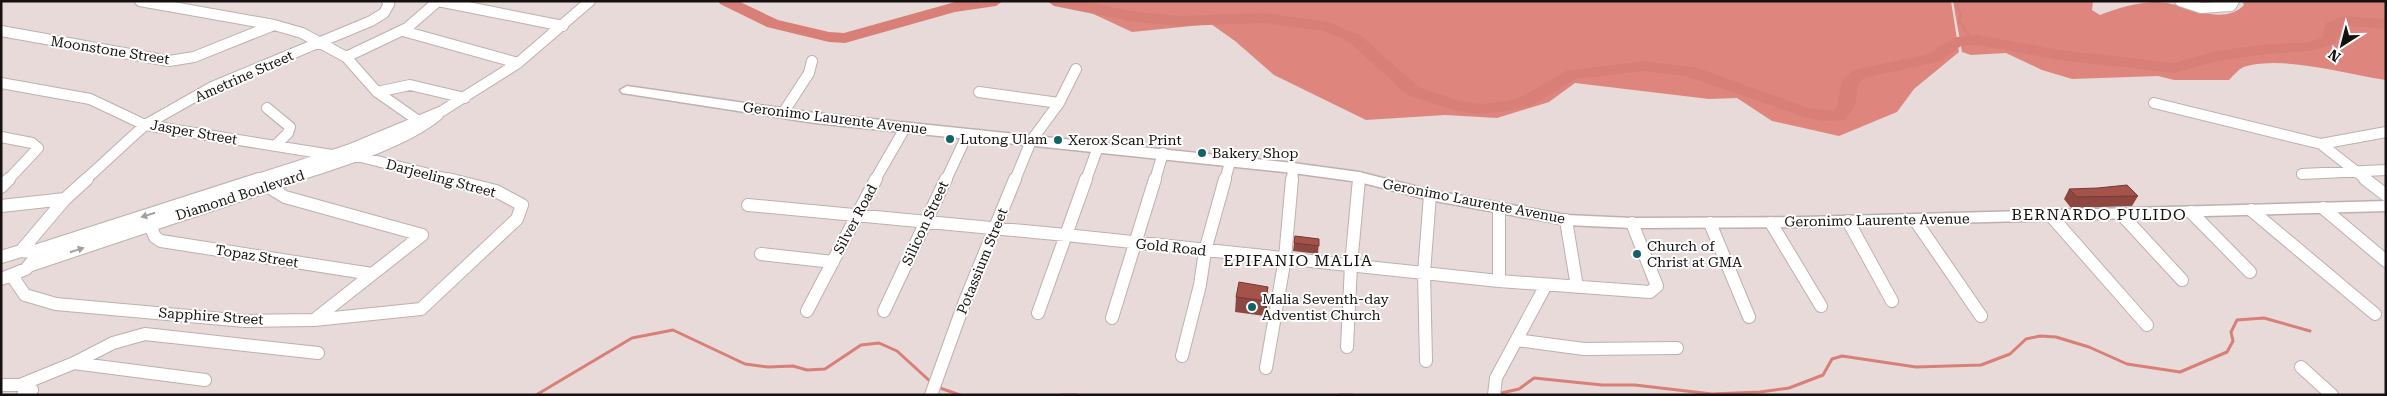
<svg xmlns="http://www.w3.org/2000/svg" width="2387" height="396" font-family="'Roboto Serif',serif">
<rect width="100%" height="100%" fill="#e8dad9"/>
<path fill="#de867d" d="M1084,1H1951L1959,52L1914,89L1897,112L1839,136L1772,121L1737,98L1709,99L1575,83L1549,102L1497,118L1445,115L1366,120L1274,75L1235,41L1211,24L1132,32L1087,11Z
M1953,1H2093L2092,10L2100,15C2120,7 2145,0 2167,3C2190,7 2224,26 2244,5L2242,1H2386V80C2345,74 2287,56 2247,66C2240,67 2234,75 2229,80H2174L2158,76L2072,79L2042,70L2006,53L1971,55L1962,52Z"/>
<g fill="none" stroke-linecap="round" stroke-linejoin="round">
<path stroke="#d88077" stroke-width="2.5" d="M1959,1L1957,6L1961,14L1959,21L1969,35L1977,40"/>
<path stroke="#d88077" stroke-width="3" d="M937,387L960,395
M1497,394L1519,389L1534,378L1602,385H1635L1712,394L1760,392L1789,388L1823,375L1832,359L1842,356L1916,367L1981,365L2010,354L2026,339L2040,336L2056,337L2089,347L2127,364L2180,372L2227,352L2233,341L2231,332L2237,320L2264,318L2310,331
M536,395L632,338L673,330L745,364L768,367L793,366L807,370L825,369L861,345L879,343L897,351L932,383
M1061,395H1077
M1339,395H1353"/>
<path fill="#d88077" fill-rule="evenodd" d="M718,1H738L778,20L829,32L844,33L955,2L1003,1L996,6L955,12L845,43L829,42L767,27L720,4Z
M1047,1H1085L1129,11L1179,16L1265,13L1328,22L1360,35L1419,87L1459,101L1481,104L1506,101L1521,97L1566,71L1644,61L1698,68L1808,108L1834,111L1837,106L1842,81L1853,70L1930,54L1951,39L1957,37L1977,35L2060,50L2174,63L2217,51L2267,44L2305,43L2322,38L2326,23L2345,16L2386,19V29L2347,26L2340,28V35L2334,44L2313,51L2267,54L2218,61L2174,73L2060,60L1977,45L1961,46L1941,61L1864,78L1858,83L1855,106L1845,120L1823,121L1804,117L1689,77L1644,71L1576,79L1533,105L1506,111L1481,114L1456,111L1407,95L1348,41L1324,31L1265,23L1179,26L1129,21L1054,6Z"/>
<g stroke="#bdb0ae" stroke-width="12">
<path id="street-far1" d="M140,1L274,25L302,33L346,57L377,92L420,122
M438,1L563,26
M2180,1L2201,8L2231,6L2234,1
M1,31L169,61L194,57L274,25
M403,31L518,63
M346,57L407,28L438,1
M1,83L90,99L145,125L332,155L357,156L453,180
M377,92L410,85L465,98
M979,92L1059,103
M2154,103L2321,144L2386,132
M267,108L290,127L288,133L275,146
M783,113L809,73L812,61
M1,137L32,143L38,148L8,180
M2321,144L2367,180
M2302,174L2386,170
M85,180L145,125L212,87L371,21L384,13L389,4L387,1
M255,180L348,150L442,111L518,63L590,1
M285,180C330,165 402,145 438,115
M875,180L905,128
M946,180L967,135
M1015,180L1031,141L1059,103L1076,69
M1086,180L1098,147
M1155,180L1163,153
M1225,180L1230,162
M1292,180L1293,168
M1359,180V177"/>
</g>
<g stroke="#bdb0ae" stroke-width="14">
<path id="street" d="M2365,179L2386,195
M267,186L285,197L422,235
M1,187L9,179
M748,205L1066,235L1499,281L1650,292L1657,286L1632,223
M1,206L65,199
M2323,208L2386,261
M1499,209V281
M2251,210L2375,314
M2191,212L2250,272
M2122,215L2182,280
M2052,217L2147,325
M1566,220L1577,287
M1915,220L1981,316
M1848,221L1892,301
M1710,223L1749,317
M1771,223L1821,306
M150,225L155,237L161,241L372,274
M21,251L65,199L87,179
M32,252L259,179
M761,254L833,262
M1,257L21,251L32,252L35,258L26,269L1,279
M31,265L289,179
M12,276L25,295L56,304L245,321L314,320L421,309L517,219L522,205L496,191L448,179
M807,311L876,179
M884,311L946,179
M1038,313L1086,179
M1112,318L1155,179
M314,320L422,235
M1517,340L1584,349L1677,348
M1347,347L1351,265L1359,179
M1182,356L1200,285L1205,251L1225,179
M1426,361L1424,273L1430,195
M74,363L205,380
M2301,367L2332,395
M1266,368L1285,258L1292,179
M1,385H20L74,363L113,343L145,334L318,353
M20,385L32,390L23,395
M931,395L965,301L1015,179
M1494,395L1496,378L1546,285"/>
</g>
<g stroke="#bdb0ae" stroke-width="3">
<path id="secondary" d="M627,86L815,113L1293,163L1359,172L1430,190L1566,215L1632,218L1805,217L2386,201V211L1805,227L1632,228L1566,225L1430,200L1359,182L1293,173L815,123L622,93L620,90Z"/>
</g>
<use href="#street-far1" stroke="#fff" stroke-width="10"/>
<use href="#street" stroke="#fff" stroke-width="12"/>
<use href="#secondary" fill="#fff" fill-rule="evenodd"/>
</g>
<path fill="#8e4740" d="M2069,189L2138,196L2132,206L2071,208L2064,199Z
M1295,236L1319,239L1318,254L1293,251Z
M1268,287V302L1265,316L1235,312L1236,297Z"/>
<path fill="#743934" d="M1268,287V302L1265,316L1266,301Z"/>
<path fill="#a5524b" stroke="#743934" d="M2127,185L2138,196L2077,197L2069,189L2098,188Z
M1295,236L1319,239V246L1294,243Z
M1239,282L1268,287L1266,301L1236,297Z"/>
<defs><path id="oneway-solid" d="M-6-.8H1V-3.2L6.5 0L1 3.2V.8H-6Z" transform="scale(1.25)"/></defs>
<g fill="#a2a09f">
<use href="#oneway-solid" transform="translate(148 215) rotate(162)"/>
<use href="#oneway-solid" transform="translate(77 250) rotate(-18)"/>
</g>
<g fill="#13626a" stroke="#fff" stroke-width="2">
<circle cx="950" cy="139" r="5"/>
<circle cx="1058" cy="140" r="5"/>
<circle cx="1202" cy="153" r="5"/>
<circle cx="1637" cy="254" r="5"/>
<circle cx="1252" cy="307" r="5"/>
</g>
<g text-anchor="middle" stroke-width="4" stroke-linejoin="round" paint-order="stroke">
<g font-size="14" fill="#161110" stroke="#fff">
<text transform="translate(110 50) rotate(9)" y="5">Moonstone Street</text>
<text transform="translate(244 76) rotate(-24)" y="5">Ametrine Street</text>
<text transform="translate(835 118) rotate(7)" y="5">Geronimo Laurente Avenue</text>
<text transform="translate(194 132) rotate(10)" y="5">Jasper Street</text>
<text transform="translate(441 178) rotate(15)" y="5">Darjeeling Street</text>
<text transform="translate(240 195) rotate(-18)" y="5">Diamond Boulevard</text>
<text transform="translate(1474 201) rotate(11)" y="5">Geronimo Laurente Avenue</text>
<text transform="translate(855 219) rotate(-62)" y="5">Silver Road</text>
<text transform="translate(1877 220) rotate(-1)" y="5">Geronimo Laurente Avenue</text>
<text transform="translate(925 223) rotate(-65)" y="5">Silicon Street</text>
<text transform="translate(1171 247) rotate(6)" y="5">Gold Road</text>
<text transform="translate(257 256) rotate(9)" y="5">Topaz Street</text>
<text transform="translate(982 261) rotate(-68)" y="5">Potassium Street</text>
<text transform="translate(211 316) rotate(4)" y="5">Sapphire Street</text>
</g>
<g font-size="14" fill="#161110" stroke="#fff" text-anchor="start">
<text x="960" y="144">Lutong Ulam</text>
<text x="1068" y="145">Xerox Scan Print</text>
<text x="1212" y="158">Bakery Shop</text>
<text x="1647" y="251">Church of<tspan x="1647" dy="16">Christ at GMA</tspan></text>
<text x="1262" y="304">Malia Seventh-day<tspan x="1262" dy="16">Adventist Church</tspan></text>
</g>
<g font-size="16" letter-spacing="1" fill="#161110" stroke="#fff">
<text x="2099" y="220">BERNARDO PULIDO</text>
<text x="1298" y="266">EPIFANIO MALIA</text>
</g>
</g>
<rect width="2387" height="396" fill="none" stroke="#161110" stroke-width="5"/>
<g transform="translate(2342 45) rotate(216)" stroke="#ffffff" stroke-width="4" paint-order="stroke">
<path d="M0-4L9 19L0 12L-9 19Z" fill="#161110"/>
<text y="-8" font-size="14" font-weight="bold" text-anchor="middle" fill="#161110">N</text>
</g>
</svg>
